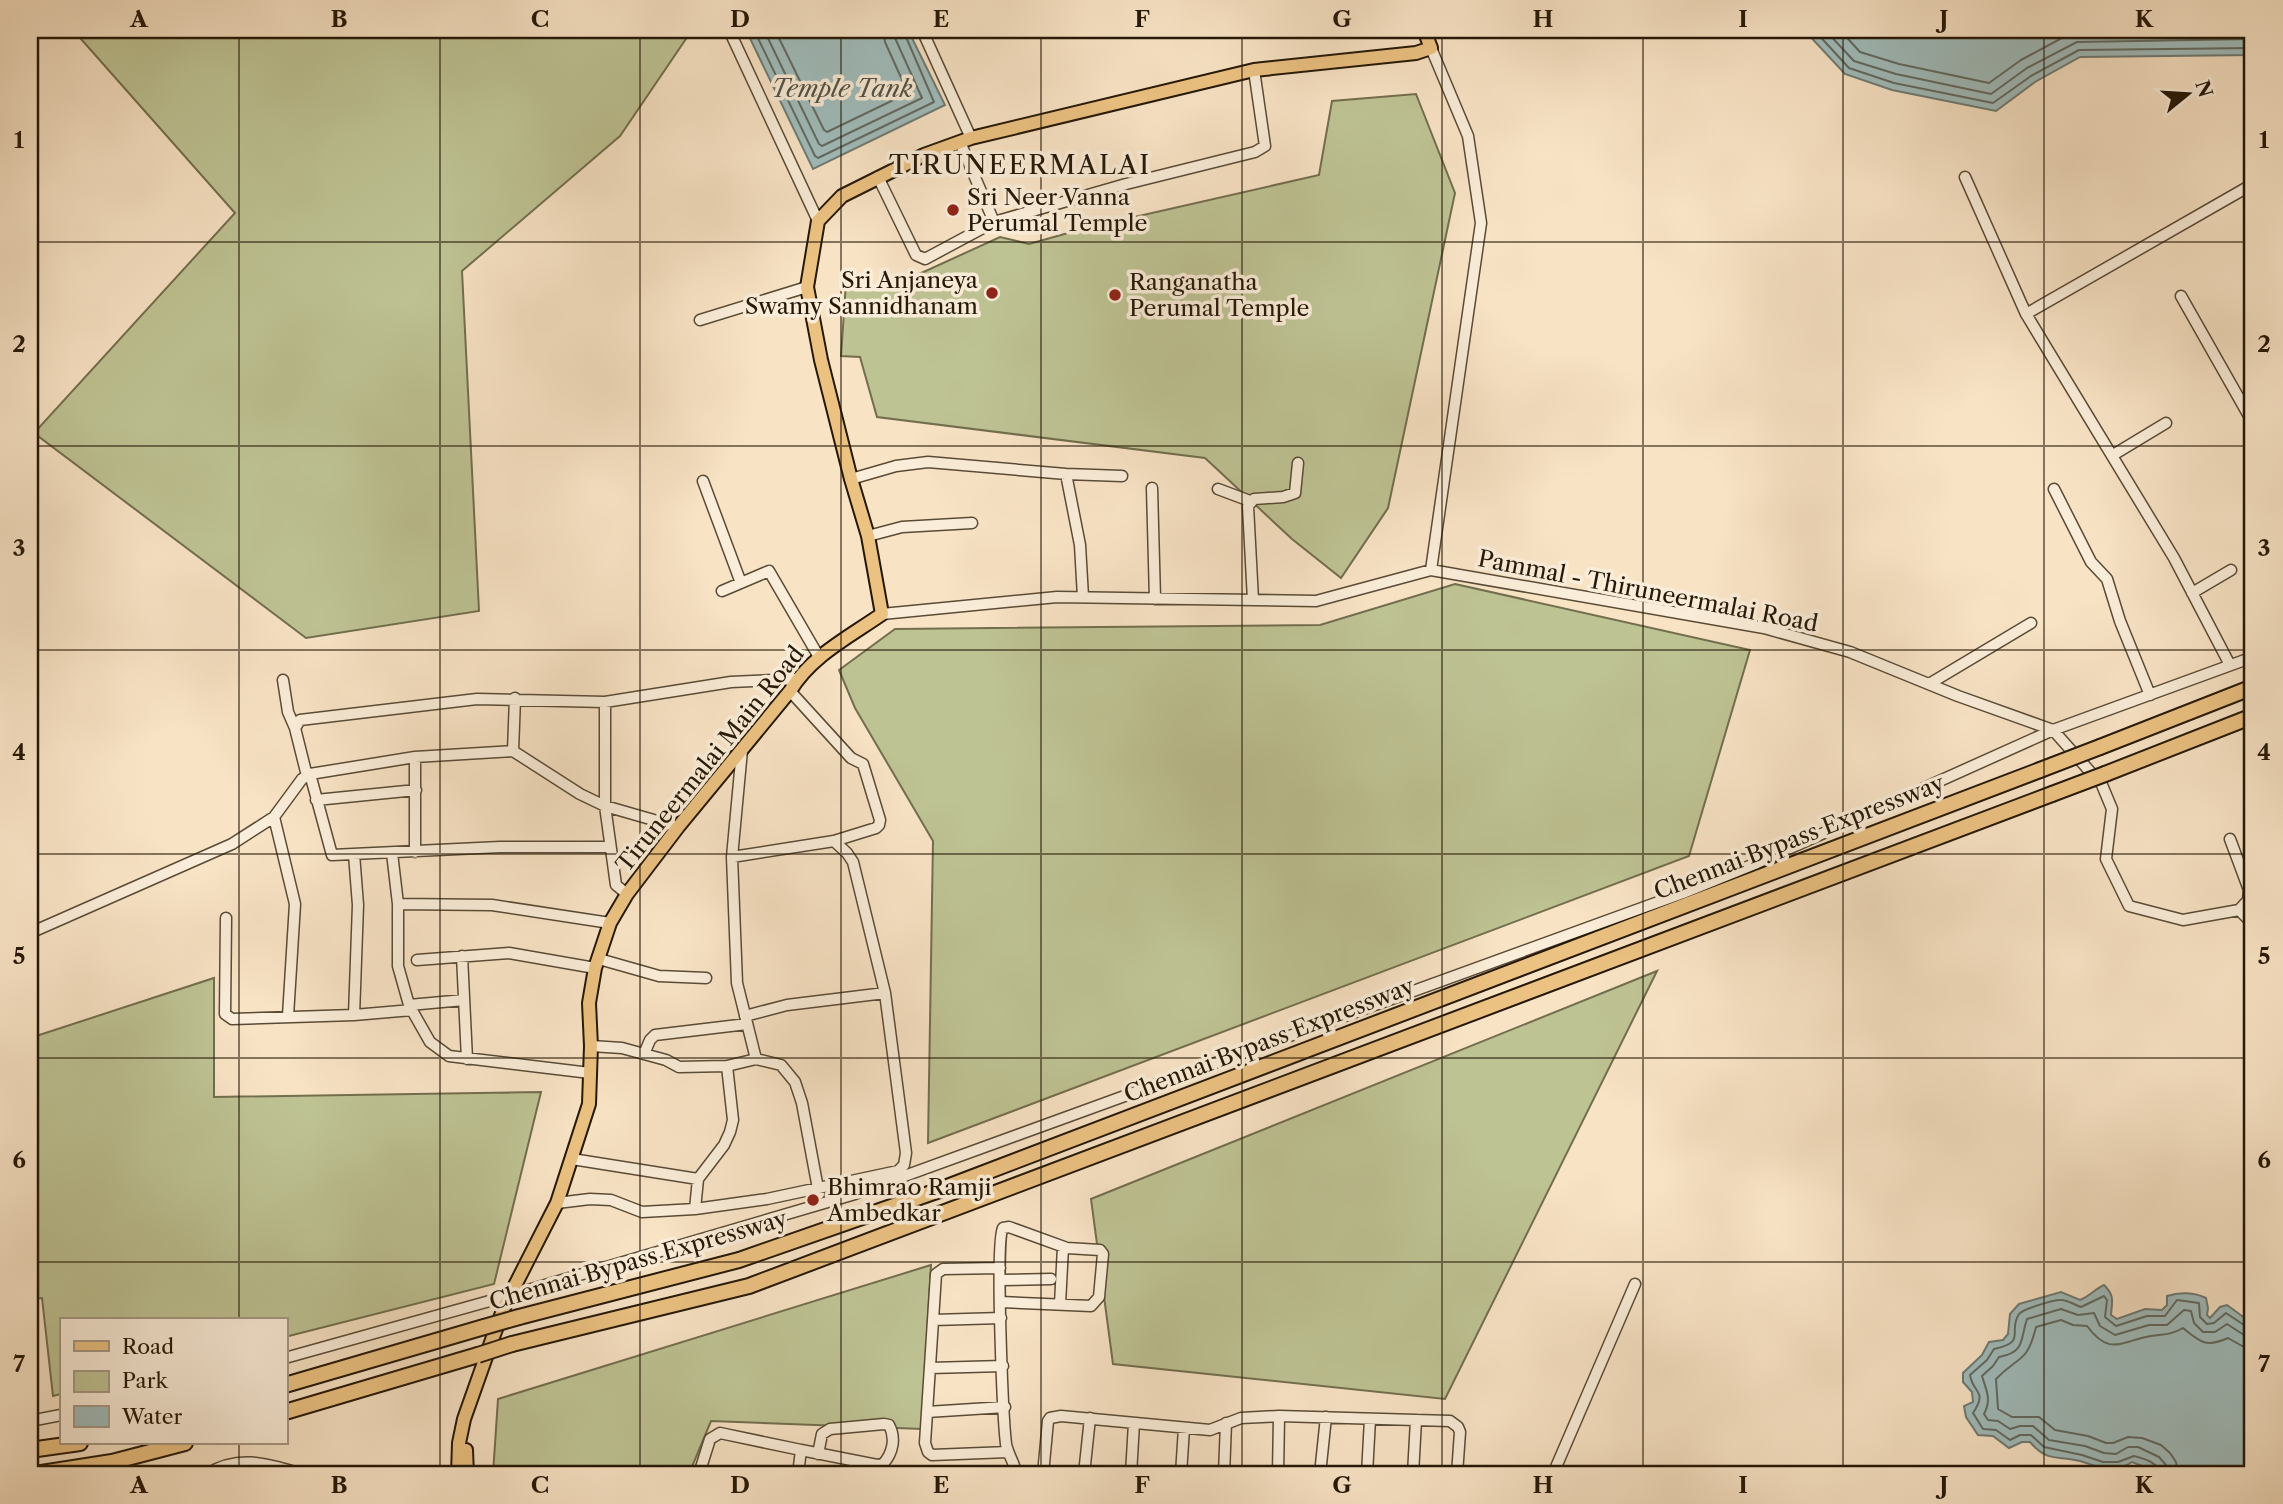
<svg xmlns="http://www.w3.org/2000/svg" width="2283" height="1504" font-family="'Libre Caslon Text',serif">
<rect width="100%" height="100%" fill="#f8e3c5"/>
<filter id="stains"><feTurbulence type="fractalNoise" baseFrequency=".00286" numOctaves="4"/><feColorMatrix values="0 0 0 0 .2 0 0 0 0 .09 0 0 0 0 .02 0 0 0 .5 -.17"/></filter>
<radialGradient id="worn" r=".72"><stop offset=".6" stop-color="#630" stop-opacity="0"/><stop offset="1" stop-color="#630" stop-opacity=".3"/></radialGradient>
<path fill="#bec394" stroke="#726e4e" stroke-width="2" d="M73,30H692L620,136L462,271L479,611L306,638L34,433L235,213Z
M1416,94L1455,193L1388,508L1341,578L1292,539L1205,458L877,417L860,357L841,356L846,282L875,289L917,275L1000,237L1029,244L1086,228L1319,175L1332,101Z
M1455,584L1750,650L1689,856L928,1143L933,841L855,708L839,670L895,629L1320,625Z
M1657,971L1445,1399L1113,1364L1091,1199Z
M214,978V1097L541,1092L494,1284L285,1337V1320H61V1394L53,1396L42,1298L30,1299V1038Z
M931,1265L922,1429L711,1421L689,1474H493L498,1399Z"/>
<path fill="#a0bdbd" stroke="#6f7b74" stroke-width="2" d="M746,30H908L945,105L813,169Z
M1804,30H2253V55L2080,57L2035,82L1996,111L1892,90L1845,74Z
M2104,1285C2115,1296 2112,1301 2111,1315L2117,1319L2145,1309L2162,1310L2167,1305V1296C2179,1292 2194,1292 2206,1298L2208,1308L2207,1315L2210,1318L2220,1307L2227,1305L2253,1324V1474H2154L2148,1468L2132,1462C2113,1475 2100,1467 2080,1461C2057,1455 2048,1463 2030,1442H2022L2009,1448L1993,1436L1978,1435L1966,1417L1964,1406L1973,1402L1972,1392L1963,1382V1373L1982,1355L1989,1342L2003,1340L2008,1334L2010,1314L2019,1304L2061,1292L2080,1300C2090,1296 2095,1289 2104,1285Z"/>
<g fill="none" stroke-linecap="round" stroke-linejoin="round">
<path stroke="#626a62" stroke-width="2" d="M754,30L815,156L818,158L934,102L903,30
M764,30L819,144L822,146L922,98L895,38L894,30
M775,30L824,130L827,132L908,93L885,42L883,30
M1814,30L1849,68L1894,83L1993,103L2031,76L2079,50L2253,48
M1825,30L1854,61L1896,74L1991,94L2027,68L2077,42L2253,39
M1840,30L1860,52L1899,64L1989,83L2021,60L2073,32L2176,30
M2159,1474C2158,1462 2145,1459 2134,1456L2118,1462H2103L2082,1455L2044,1447L2031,1435H2020L2010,1440L1996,1430L1983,1429L1973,1413C1988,1390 1973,1394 1970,1375L1987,1360L1994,1349C2028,1342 2007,1332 2019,1314C2023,1309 2053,1300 2060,1300C2067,1299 2074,1305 2081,1307L2104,1296L2107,1300L2105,1317L2116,1326L2147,1316H2165L2177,1300L2199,1303L2200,1317L2207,1324L2214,1323L2226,1313L2247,1327L2253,1328
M2168,1474L2166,1465L2159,1457L2138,1447H2128L2116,1454L2104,1453L2085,1446L2049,1440L2033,1426H2020L2010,1429L1998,1421L1988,1420L1984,1414C1992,1399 1986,1390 1982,1376L1993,1366L1999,1357C2026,1352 2020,1339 2027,1319L2061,1309L2078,1315L2094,1313L2100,1326L2115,1335L2149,1325H2167L2184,1310L2191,1311L2194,1323L2203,1332H2215L2227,1324L2244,1335L2253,1337
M2178,1474L2176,1462L2170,1453L2161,1445L2142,1438L2128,1437L2113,1443H2106L2088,1436L2055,1430L2039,1417H2012L1998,1409L1996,1379C2019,1355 2027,1364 2036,1327L2061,1320L2073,1325L2087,1326C2110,1357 2121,1341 2151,1336C2164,1334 2171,1335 2183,1328C2200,1342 2206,1348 2228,1338L2242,1346L2253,1347"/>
<g stroke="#5a4b36" stroke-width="13">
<path id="minor" d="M729,30L818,221
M922,30L971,138
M1431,48L1468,136L1481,223L1431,570
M960,142L994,222
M878,177L916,255L925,259L994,222L1126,184L1255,152L1265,146L1254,70
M1965,177L2026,314L2174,558L2230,665
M2181,296L2253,423
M2026,314L2253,184
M700,320L807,287
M2113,455L2166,423
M1066,474L1080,545L1083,597
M851,479L896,466L928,462L1066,474L1122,476
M703,481L741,583
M1152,488L1155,599
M1218,489L1250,501
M2054,489L2091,562L2107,579L2120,621L2150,695
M868,536L902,527L972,523
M722,591L769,571L819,657
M2192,593L2231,570
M1253,600L1248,506L1254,499L1283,497L1295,493L1298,463
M882,614L1057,597L1316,601L1431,570L1764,628L1850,652L1958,696L2053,730L2102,785L2112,809L2106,859L2129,906L2183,920L2239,910L2253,924
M283,680L288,712L295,728
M1929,684L2031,623
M605,702V806L616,885L627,894
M742,750L732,857L737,983L756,1059
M513,751L515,698
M310,774L332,855L500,847H610
M307,776L295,728L300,720L477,699L605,702L731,682L797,679
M316,800L416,790
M274,817L295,904L288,1016
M2230,839L2249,890L2248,900L2239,910
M415,852V757
M392,853L398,904V966L409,1005
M354,854L358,905L354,1015
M732,857L834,841L876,828L879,825L880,820L863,764L851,758L790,691
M398,904L492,905L610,923
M226,918L225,1014L232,1019L354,1015L412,1010
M30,933L232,844L274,817L302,779L310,774L415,757L513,751L580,794L605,806L678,827
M462,956L467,1059
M599,959L659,976L706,978
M417,960L509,953L595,968
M464,1000L409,1005L430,1042L449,1056L590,1073
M745,1016L787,1005L885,993
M591,1046L622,1048L666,1060L679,1067L727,1066L756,1059L781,1065L795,1082L802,1103L819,1194
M644,1054L650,1040L655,1035L747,1024
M572,1159L698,1179
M557,1203L590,1199L611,1200L642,1212L695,1209L767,1199L898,1171L904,1165L906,1153L885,993L853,862L847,853L834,841
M695,1209L698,1179L724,1145L730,1132L733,1120L727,1066
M1000,1268L943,1269L936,1274L925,1443L928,1452L932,1455L1008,1452
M1000,1280L1051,1279
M1001,1302L1091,1306L1099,1297L1103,1254L1100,1250L1067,1248L1009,1227L1003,1228C995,1240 1003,1418 1006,1444C1008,1455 1015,1463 1016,1474
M1060,1304L1063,1247
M933,1320L1001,1318
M285,1358L511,1295L855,1194L1683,893L1757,863L2053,730L2253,657
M930,1368L1003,1366
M927,1412L1005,1407
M30,1421L61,1415
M207,1474C239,1454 268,1464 302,1474
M699,1474L710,1439L720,1433L801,1450
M798,1474L801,1450L877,1465L883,1464C893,1453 896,1438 889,1425L884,1424L830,1429L822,1434L818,1454
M1043,1474L1048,1421L1050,1418L1061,1416L1210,1430L1241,1418L1279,1416L1450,1421L1458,1427L1460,1432L1457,1474
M1084,1474L1090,1418
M1131,1474L1134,1423
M1181,1474L1184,1428
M1224,1474L1226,1423
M1278,1474L1279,1416
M1320,1474L1326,1417
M1367,1474L1370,1419
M1413,1474L1416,1420
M1553,1474L1635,1284"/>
</g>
<g stroke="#251807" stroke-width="16">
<path id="major" d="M466,1450L467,1474
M458,1474L459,1443L464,1419L493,1337L505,1305L557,1203L589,1104L591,1046L589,1003L595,968L610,923L627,894L678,827L790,691C811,656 849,637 882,614L868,536L851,479L821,360L807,287L818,221L842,196L924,155L971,138L1254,70L1416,53L1431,48L1424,30"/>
</g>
<g stroke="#251807" stroke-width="18">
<path id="highway" d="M2100,747L2253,687
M2105,774L2253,716
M519,1317L739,1260L934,1192L2040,770
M512,1344L749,1286L2052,794
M285,1385L484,1327
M285,1412L478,1355
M30,1450L80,1443
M35,1474L112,1462L185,1443"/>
</g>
<use href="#minor" stroke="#faedd9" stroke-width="10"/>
<use href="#major" stroke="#ecc282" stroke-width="12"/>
<use href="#highway" stroke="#ecc282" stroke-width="14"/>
<g stroke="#251807" stroke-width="18" stroke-linecap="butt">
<path id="highway-bridge" d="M2040,770L2100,747
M2052,794L2105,774
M484,1327L519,1317
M478,1355L512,1344"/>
</g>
<use href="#highway-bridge" stroke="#ecc282" stroke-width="14"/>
</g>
<path fill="none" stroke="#251807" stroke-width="2" stroke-opacity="0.55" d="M239,30V1320M440,30V1474M640,30V1474M841,30V1474M1041,30V1474M1242,30V1474M1442,30V1474M1643,30V1474M1843,30V1474M2044,30V1474M30,242H2253M30,446H2253M30,650H2253M30,854H2253M30,1058H2253M30,1262H2253M239,1443V1474"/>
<g fill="#8f2418" stroke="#faedd9" stroke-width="2.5">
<circle cx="953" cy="210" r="7"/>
<circle cx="992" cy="293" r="7"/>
<circle cx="1115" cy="295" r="7"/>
<circle cx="813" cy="1200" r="7"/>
</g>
<g text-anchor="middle" stroke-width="7" stroke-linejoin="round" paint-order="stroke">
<g font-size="23" fill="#251807" stroke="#faedd9" text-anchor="start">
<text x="967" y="205">Sri Neer Vanna<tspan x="967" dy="26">Perumal Temple</tspan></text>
<text x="978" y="288" text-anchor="end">Sri Anjaneya<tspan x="978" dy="26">Swamy Sannidhanam</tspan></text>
<text x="1129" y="290">Ranganatha<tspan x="1129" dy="26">Perumal Temple</tspan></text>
<text x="827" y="1195">Bhimrao Ramji<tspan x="827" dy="26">Ambedkar</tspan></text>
</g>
<g font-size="23" fill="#251807" stroke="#faedd9">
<text transform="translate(1648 591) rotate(11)" y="8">Pammal - Thiruneermalai Road</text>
<text transform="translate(710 759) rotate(-51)" y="8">Tiruneermalai Main Road</text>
<text transform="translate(1799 837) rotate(-21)" y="8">Chennai Bypass Expressway</text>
<text transform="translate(1269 1040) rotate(-21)" y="8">Chennai Bypass Expressway</text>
<text transform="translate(638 1260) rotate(-16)" y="8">Chennai Bypass Expressway</text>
</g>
<g font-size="24" font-style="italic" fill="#505247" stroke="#faedd9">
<text x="842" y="97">Temple Tank</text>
</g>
<g font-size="26" letter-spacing="2" fill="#251807" stroke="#faedd9">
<text x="1020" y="174">TIRUNEERMALAI</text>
</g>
</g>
<rect width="2283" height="1504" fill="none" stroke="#f8e3c5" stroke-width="77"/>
<rect x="60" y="1318" width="228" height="126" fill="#faedd9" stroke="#a59885" stroke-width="2"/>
<rect x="74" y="1341" width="35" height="10" fill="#ecc282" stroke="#a59885" stroke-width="2"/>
<text x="122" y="1354" font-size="21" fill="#251807">Road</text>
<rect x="74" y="1371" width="35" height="21" fill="#bec394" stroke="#a59885" stroke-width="2"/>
<text x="122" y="1388" font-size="21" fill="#251807">Park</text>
<rect x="74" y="1406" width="35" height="21" fill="#a0bdbd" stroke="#a59885" stroke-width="2"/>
<text x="122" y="1424" font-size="21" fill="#251807">Water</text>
<g transform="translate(2188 94) rotate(72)" stroke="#faedd9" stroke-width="5" paint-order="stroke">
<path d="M0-5L12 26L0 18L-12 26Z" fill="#251807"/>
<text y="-10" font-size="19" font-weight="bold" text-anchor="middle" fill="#251807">N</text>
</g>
<rect x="38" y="38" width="2206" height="1428" fill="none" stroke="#251807" stroke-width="2.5"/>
<g font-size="23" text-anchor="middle" font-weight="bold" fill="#251807">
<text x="139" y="27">A</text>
<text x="339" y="27">B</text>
<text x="540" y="27">C</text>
<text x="740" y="27">D</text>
<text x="941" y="27">E</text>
<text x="1142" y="27">F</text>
<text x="1342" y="27">G</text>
<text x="1543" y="27">H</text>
<text x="1743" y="27">I</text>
<text x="1944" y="27">J</text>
<text x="2144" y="27">K</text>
<text x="19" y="148">1</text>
<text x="2264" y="148">1</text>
<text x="19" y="352">2</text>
<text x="2264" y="352">2</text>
<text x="19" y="556">3</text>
<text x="2264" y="556">3</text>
<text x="19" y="760">4</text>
<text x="2264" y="760">4</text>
<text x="19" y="964">5</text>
<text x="2264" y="964">5</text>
<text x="19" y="1168">6</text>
<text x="2264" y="1168">6</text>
<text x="19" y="1372">7</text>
<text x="2264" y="1372">7</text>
<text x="139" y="1493">A</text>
<text x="339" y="1493">B</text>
<text x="540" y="1493">C</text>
<text x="740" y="1493">D</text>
<text x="941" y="1493">E</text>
<text x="1142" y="1493">F</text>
<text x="1342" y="1493">G</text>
<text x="1543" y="1493">H</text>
<text x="1743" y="1493">I</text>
<text x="1944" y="1493">J</text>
<text x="2144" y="1493">K</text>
</g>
<rect width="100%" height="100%" filter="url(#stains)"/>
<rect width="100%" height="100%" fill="url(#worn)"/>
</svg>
